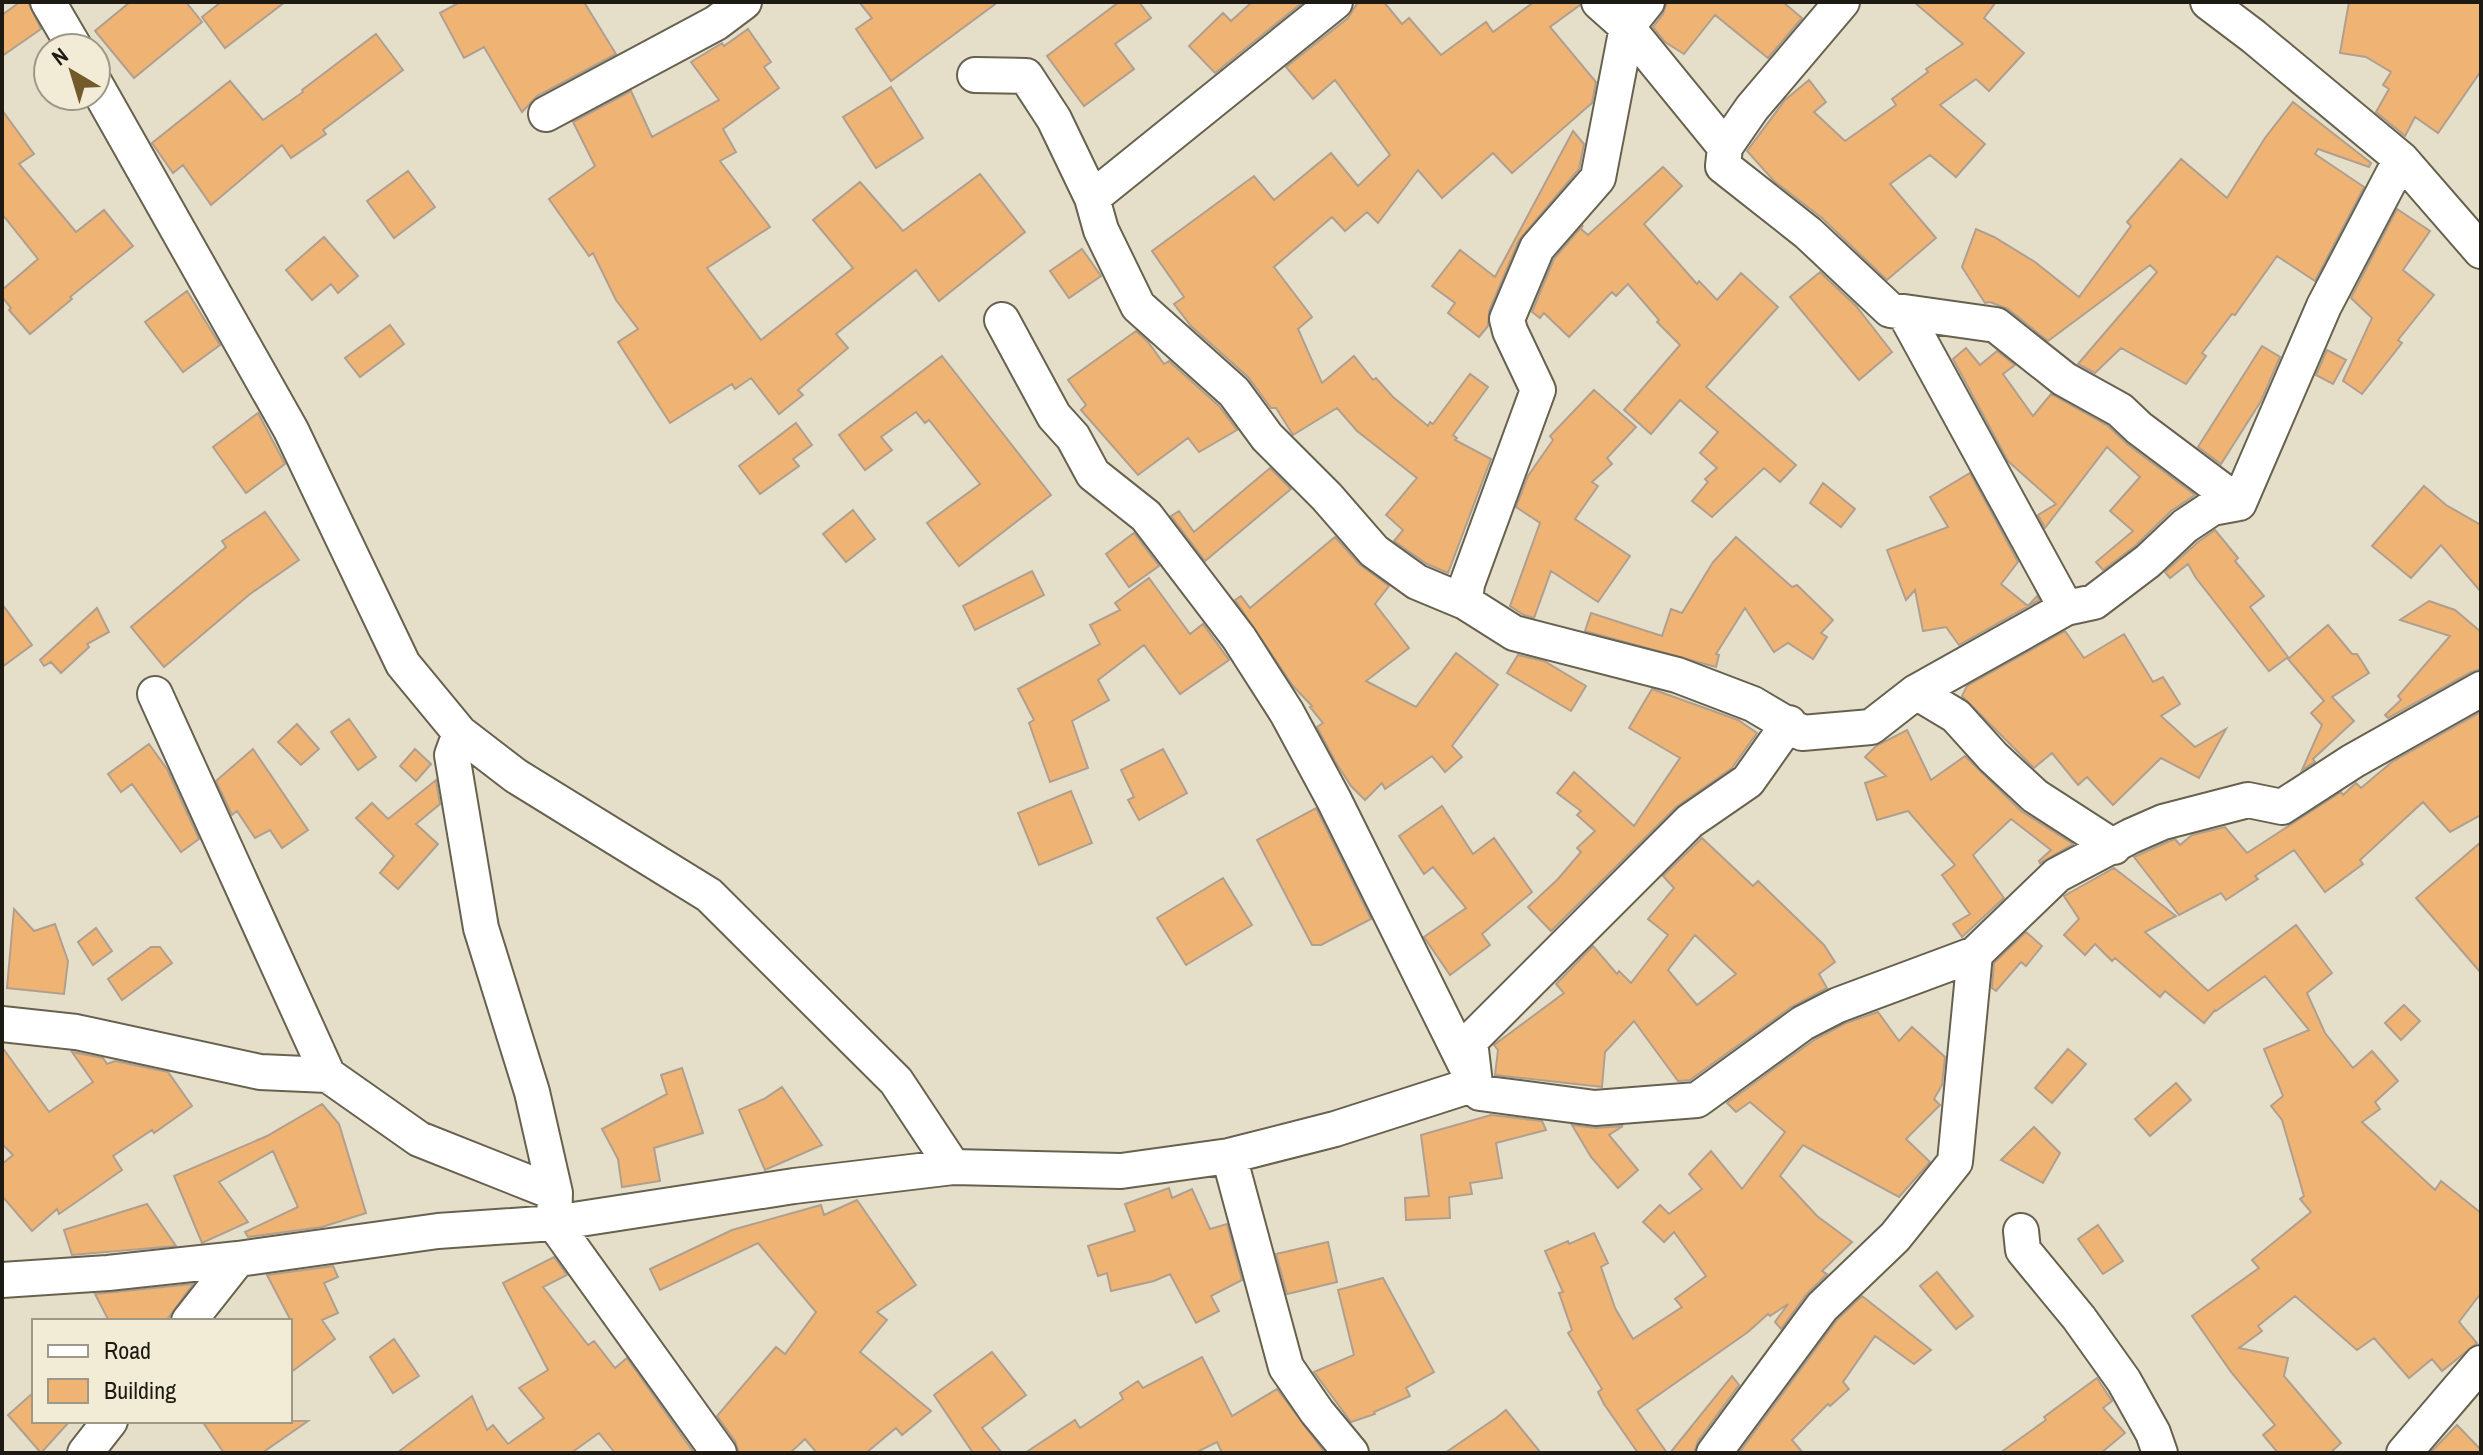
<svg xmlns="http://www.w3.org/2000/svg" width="2483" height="1455" font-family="'Archivo Narrow',sans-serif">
<rect width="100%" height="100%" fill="#e5dfc9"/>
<path fill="#efb374" stroke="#b09f8f" stroke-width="2" fill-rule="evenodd" d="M20,2H28L41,29L2,56V15Z
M130,2H186L202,22L134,78L95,31Z
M221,2H285L225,48L202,17Z
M460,2H584L616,54L537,96L522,112L484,47L464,58L440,13Z
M859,2H998L891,81L856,29L872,18Z
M1119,2H1139L1151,18L1115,44L1134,69L1084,106L1047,56Z
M1252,2H1303L1215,73L1189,46L1223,13L1231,21Z
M1358,2H1384L1402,24L1409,18L1441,55L1486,22L1493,32L1534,2H1580V5L1550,27L1596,82L1592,103L1512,173L1493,153L1442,198L1418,170L1378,223L1367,212L1345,231L1332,217L1274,267L1312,317L1298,329L1322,383L1354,356L1373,380L1376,378L1393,397L1428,426L1430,422L1433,424L1470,374L1488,387L1453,435L1457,438L1455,440L1491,459L1448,573L1427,564L1394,541L1403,530L1386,515L1417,478L1357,431L1337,408L1293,435L1276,408H1271L1248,377L1191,326L1174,304L1184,297L1152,251L1254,176L1274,200L1331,153L1358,186L1390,155L1335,80L1313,99L1286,67L1348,18Z
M1667,2H1783L1802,18L1768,58L1715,15L1684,54L1665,42L1653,27L1663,14Z
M1914,2H1996L1984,18L2024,53L1989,91L1976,79L1940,105L1985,144L1956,177L1930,155L1890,184L1936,238L1887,280L1822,218L1774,181L1747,151L1785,100L1809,80L1826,102L1814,112L1845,141L1896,105L1892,99L1928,72L1926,69L1963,44Z
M2349,2H2481V71L2438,133L2415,117L2405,136L2376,112L2389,89L2383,85L2391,72L2366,57L2340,53Z
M748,29L771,62L764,67L779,88L723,129L736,152L720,161L770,227L707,268L761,340L853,268L813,220L860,182L903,231L980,174L1025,232L939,301L916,270L836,334L848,348L798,390L803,395L779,414L751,378L735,389L732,384L670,423L618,342L638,329L616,300L593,253L589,256L549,199L595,166L573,122L631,91L652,137L719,100L691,62L722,43L724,46Z
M376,34L403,70L323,130L326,134L291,158L282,145L211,205L183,165L173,173L152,143L230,81L263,120L303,92L302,90Z
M891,87L923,138L876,168L843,117Z
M2293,102L2371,163L2369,167L2318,149L2315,154L2364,187L2315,281L2277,256L2235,315L2232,314L2202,353L2206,356L2186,384L2121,348L2095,373L2078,364L2157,272L2150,265L2048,341L2008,309L1990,302L1985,303L1962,267L1976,229L1994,237L2035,262L2079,297L2131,226L2127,222L2181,159L2227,198L2265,138Z
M2,110L34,154L19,164L76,232L104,210L133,246L70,297L72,299L30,334L9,310L11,308L2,297V290L38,259L2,214Z
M1573,131L1584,144L1579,169L1519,240L1489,311L1488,326L1479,337L1448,313L1455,303L1432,286L1460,250L1495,277Z
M1663,167L1682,186L1644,224L1697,284L1699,281L1717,300L1741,273L1778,307L1706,387L1796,465L1780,482L1764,468L1712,517L1692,501L1708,482L1705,479L1717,468L1700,453L1718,432L1680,400L1651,434L1624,410L1680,345L1657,322L1659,320L1628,284L1616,296L1612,292L1569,337L1544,313L1540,318L1532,312L1554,259L1583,225L1581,229L1588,235Z
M408,171L435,207L394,238L367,201Z
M2397,209L2430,231L2403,270L2434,295L2398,340L2402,343L2362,394L2343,381L2372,318L2351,298Z
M324,237L358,276L338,293L331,284L312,300L286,270Z
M1082,249L1101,276L1069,298L1050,271Z
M1820,272L1856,306L1892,352L1859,380L1790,297Z
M187,291L220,345L183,372L145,322Z
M390,325L404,344L360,377L345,358Z
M1136,331L1148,342L1164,364L1169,361L1219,406L1237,430L1199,452L1188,438L1138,475L1081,410L1086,405L1068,380Z
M2262,346L2280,357L2261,401L2221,464L2198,447Z
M1966,348L1980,365L1997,351L2015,365L2003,374L2033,416L2051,394L2108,426L2127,444L2195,495L2171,511L2135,546L2103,570L2096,562L2133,531L2110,511L2140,477L2107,447L2045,528L2038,515L2056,504L2008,461L1953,359Z
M2327,350L2346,360L2333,384L2316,375Z
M942,356L1051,495L959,566L927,523L980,484L929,420L925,423L916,412L881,437L892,450L865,470L839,435Z
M1594,390L1636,427L1607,458L1612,464L1592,482L1598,486L1575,519L1630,556L1598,602L1551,571L1534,618L1524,615L1510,606L1540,523L1516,507L1528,476L1553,440L1550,436Z
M258,413L285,464L246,493L213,447Z
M796,423L812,445L793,459L799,466L760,494L739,466Z
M1270,468L1291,489L1205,561L1171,516L1179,511L1194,532Z
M1970,473L2018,562L2001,584L2028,606L2037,596L2039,600L1959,645L1946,627L1923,631L1915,590L1906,600L1887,550L1948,527L1930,497Z
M1823,483L1855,509L1841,527L1810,503Z
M2424,486L2446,505L2481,525V592L2441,545L2411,578L2372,546Z
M853,510L875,539L846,562L823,534Z
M265,512L299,560L250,594L164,667L131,627L226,547L222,541Z
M2215,530L2238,558L2235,561L2264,596L2250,607L2288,657L2269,671L2196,578L2188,564L2170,578L2165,572L2198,542Z
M1134,533L1159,566L1129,587L1106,554Z
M1335,537L1359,564L1389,586L1375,604L1409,648L1366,681L1416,707L1456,653L1498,685L1452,746L1462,757L1445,772L1432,756L1385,789L1382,783L1365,800L1351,786L1335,761L1317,727L1323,723L1310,707L1312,706L1293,686L1235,600L1241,596L1250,608Z
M1736,537L1792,587L1797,585L1833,620L1821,633L1827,637L1813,659L1788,643L1774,652L1745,608L1716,654L1719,655L1716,667L1585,631L1591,613L1662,636L1671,609L1682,613L1713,562Z
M1032,571L1044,595L975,630L963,606Z
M1149,578L1190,634L1203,624L1229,660L1180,694L1144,645L1098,680L1109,700L1072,721L1088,768L1050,782L1029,723L1034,720L1018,689L1100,644L1090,625L1120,610L1115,603Z
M2429,601L2455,610L2481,632V669L2471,672L2388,718L2385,715L2401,700L2398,696L2450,636L2400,620Z
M2,604L32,645L2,667Z
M97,608L109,632L87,644L89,647L61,673L51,662L44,666L40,660Z
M2328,625L2352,654H2357L2369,673L2332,697L2354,721L2313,759L2315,762L2302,770L2322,725L2311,713L2324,701L2288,659Z
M2065,631L2084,658L2124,634L2153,682L2163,677L2180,704L2161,716L2195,747L2226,729L2199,778L2161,758L2113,805L2087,777L2078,785L2052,753L2034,768L1962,696L1967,686Z
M1518,655L1544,661L1586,686L1571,711L1507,673Z
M1652,689L1738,720L1757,733L1732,768L1676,807L1551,931L1528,907L1558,879L1581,852L1577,848L1595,831L1577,815L1581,811L1557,793L1574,772L1634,826L1680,758L1629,728Z
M2481,712V815L2450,832L2423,802L2360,860L2363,864L2325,892L2294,850L2255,876L2258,879L2226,900L2221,893L2179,915L2134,857L2170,841L2175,839L2180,845L2192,835L2225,827L2247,853L2341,792L2343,795L2356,783L2361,788L2392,762Z
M349,719L376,757L358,770L331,732Z
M297,724L319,749L301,765L278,742Z
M1907,730L1931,780L1965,756L2021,811L2073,844L2040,863L2039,861L2051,850L2011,819L1973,855L2004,898L1962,937L1953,924L1970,914L1942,875L1955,865L1908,811L1877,820L1865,783L1886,776L1865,757L1876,746Z
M149,744L167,769L199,839L181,852L132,784L121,792L108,774Z
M253,749L308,830L282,848L270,830L255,838L237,811L232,815L216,781Z
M415,749L431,764L416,781L400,766Z
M1163,749L1187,793L1139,820L1128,800L1134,797L1121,770Z
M436,780L440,804L416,824L438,844L398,889L380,873L394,856L356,818L372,803L388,819Z
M1071,791L1092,843L1039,865L1018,813Z
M1442,806L1473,854L1494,838L1532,892L1482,934L1490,945L1450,975L1424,937L1466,908L1433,867L1424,874L1399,836Z
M1316,808L1371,919L1321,945H1312L1257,840Z
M1702,838L1753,886L1758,881L1824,945L1835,962L1819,974L1827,988L1791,1007L1690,1080L1678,1081L1634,1021L1605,1052L1602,1087L1495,1075L1498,1050L1494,1045L1564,993L1556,984L1593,946L1617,974L1619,971L1631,983L1668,935L1648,919L1674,888L1663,876ZM1695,935L1736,974L1697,1005L1668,970Z
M2481,842V973L2416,898Z
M2114,868L2176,916L2145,932L2208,991L2296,925L2332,973L2307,993L2325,1033L2353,1068L2372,1051L2398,1081L2375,1102L2380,1109L2362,1122L2435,1190L2441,1181L2481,1213V1293L2459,1322L2477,1343L2442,1371L2432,1359L2409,1378L2374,1338L2357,1350L2295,1296L2258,1326L2262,1331L2239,1348L2288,1358L2284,1376L2341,1443L2330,1453H2278L2263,1435L2275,1425L2231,1372L2192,1316L2259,1268L2252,1260L2311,1212L2300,1199L2304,1196L2282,1120L2271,1106L2283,1096L2264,1049L2309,1030L2265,976L2216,1011L2215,1010L2204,1023L2165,991L2160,997L2115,958L2112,961L2095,944L2085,955L2064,935L2079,919L2064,896Z
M1223,878L1252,925L1186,965L1157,918Z
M14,909L34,931L55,924L68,961L64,994L7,988Z
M96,928L112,951L93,965L78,942Z
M2026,932L2042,946L2026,966L2021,962L1996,991L1992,988L1994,963Z
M151,947H160L172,963L122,1000L108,979Z
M2404,1005L2420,1021L2401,1040L2385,1023Z
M1878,1012L1899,1041L1912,1027L1945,1057L1942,1085L1934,1099L1940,1105L1906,1139L1930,1162L1899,1197L1803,1145L1780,1176L1817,1216L1852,1242L1822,1271L1827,1274L1806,1295L1781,1329L1775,1322L1788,1304L1770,1316L1768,1314L1748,1332L1637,1410L1667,1453H1638L1604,1404L1598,1392L1602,1389L1568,1333L1572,1330L1559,1293L1563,1292L1545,1251L1568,1241L1569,1244L1594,1233L1608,1263L1601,1267L1615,1308L1633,1339L1682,1307L1675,1299L1706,1276L1674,1232L1664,1242L1643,1222L1660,1205L1669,1214L1702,1189L1689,1174L1711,1151L1742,1189L1785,1132L1750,1102L1736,1112L1727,1103L1814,1040L1846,1023Z
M2,1047L49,1112L93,1082L72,1052L103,1058L107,1064L115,1061L168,1072L192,1106L154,1133L152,1130L113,1156L122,1170L59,1214L57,1209L32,1231L2,1196V1164L13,1155L2,1144Z
M2068,1049L2086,1064L2052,1103L2035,1088Z
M682,1068L703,1133L654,1148L660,1181L622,1187L618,1159L602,1129L667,1094L661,1075Z
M2176,1083L2191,1100L2150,1136L2135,1119Z
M782,1087L822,1145L765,1170L739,1110L764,1099Z
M322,1104L339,1124L366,1213L322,1227L248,1237L245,1232L298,1207L273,1151L219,1182L248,1222L202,1243L174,1176L267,1136Z
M1491,1115L1542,1121L1546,1130L1496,1143L1502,1178L1470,1183L1472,1194L1449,1197L1450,1218L1406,1220L1405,1198L1429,1196L1421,1135Z
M1572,1125L1596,1128L1623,1126L1609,1135L1638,1170L1618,1188L1591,1157Z
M2034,1127L2060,1153L2043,1183L2001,1160Z
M1169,1188L1172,1198L1192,1189L1210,1229L1227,1224L1242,1280L1211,1296L1219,1311L1196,1323L1170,1274L1154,1281L1111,1291L1107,1273L1098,1276L1088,1246L1135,1231L1125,1204Z
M857,1200L916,1285L877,1312L887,1320L860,1352L931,1411L902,1435L896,1428L866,1453H817L805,1439L790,1453H739L735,1441L717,1416L776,1347L785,1354L816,1312L758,1243L660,1290L650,1269L732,1230L821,1205L824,1215Z
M147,1204L176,1246L72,1255L64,1230Z
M2098,1225L2123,1261L2103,1274L2078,1239Z
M1328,1242L1337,1282L1287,1294L1276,1254Z
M554,1257L567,1275L543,1287L588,1345L594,1341L615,1368L627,1358L694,1453H615L599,1433L571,1453H397L472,1396L487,1430L493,1425L508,1444L544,1418L519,1388L548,1370L503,1283Z
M333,1266L338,1277L324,1283L338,1313L322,1320L335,1339L290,1373V1319L267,1275Z
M1937,1272L1973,1316L1956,1329L1920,1286Z
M1383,1278L1434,1372L1406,1388L1410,1396L1374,1412L1375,1414L1351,1422L1314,1372L1354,1355L1338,1290Z
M193,1284L166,1321H109L95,1294Z
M1862,1296L1931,1350L1914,1364L1875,1336L1843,1382L1849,1389L1830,1406L1828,1404L1792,1440L1803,1453H1739L1837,1320Z
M394,1339L419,1376L393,1393L370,1357Z
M992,1352L1026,1395L982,1428L1002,1453H973L934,1395Z
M1202,1357L1232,1416L1277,1389L1325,1453H1222L1217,1442L1195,1453H1025L1075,1420L1080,1428L1123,1399L1120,1393L1138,1381L1143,1388Z
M1732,1376L1739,1385L1698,1441L1694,1453H1670Z
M2097,1378L2112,1401L2103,1408L2125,1433L2101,1453H2000L2046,1420L2044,1417Z
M34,1392V1421H70L41,1453L8,1415Z
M1506,1410L1541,1453H1445L1496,1418Z
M202,1421H308L262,1453H224Z
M2457,1425L2481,1450V1453H2430Z"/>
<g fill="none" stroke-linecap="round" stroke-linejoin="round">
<g stroke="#67624f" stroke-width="38">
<path id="minor" d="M48,2L75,48
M1599,2L1627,27L1725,147
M1647,2L1627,27L1598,178L1537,248L1507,319L1510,331L1538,390L1467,584L1465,602L1514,633L1677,675L1753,704L1802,733L1871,727L1916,692L2066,608L2094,602L2148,561L2185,526L2212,508L2239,503
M1842,2L1752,108L1725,147L1723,166L1808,233L1890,310L1996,325L2064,379L2120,410L2139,428L2239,503
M2208,2L2253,36L2401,159L2481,251
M975,75L1026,76L1054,119L1092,198L1101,230L1138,306L1234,392L1267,437L1327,497L1374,551L1417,582L1465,602
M96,85L291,430L403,664L460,733L516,776L709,895L896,1081L953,1167
M546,114L716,23L744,2
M1092,198L1335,2
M1904,312L2066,608
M1002,320L1054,416L1073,437L1093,474L1146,516L1239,638L1287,713L1334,800L1475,1084L1470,1041L1690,821L1748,781L1789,723
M2239,503L2324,306L2401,159
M1916,692L1956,716L1993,757L2035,796L2114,847
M155,694L328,1075
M460,733L452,755L481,928L532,1092L555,1193
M2,1024L76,1032L260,1072L328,1075L419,1139L555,1193L554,1223L719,1453
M1229,1156L1286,1367L1317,1412L1351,1453
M2021,1231L2023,1250L2079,1318L2124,1381L2153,1433L2160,1453
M2,1280L108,1273L238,1259L438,1231L554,1223L794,1186L953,1167L1121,1171L1229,1156L1335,1129L1475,1084L1480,1093L1595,1108L1697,1100L1803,1023L1838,1005L1975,954L2057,875L2131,836L2163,822L2248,800L2282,807L2353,761L2481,689
M189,1321L238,1259
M85,1453L110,1421
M1714,1453L1822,1307L1895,1237L1955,1162L1975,954
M2404,1453L2481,1363"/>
</g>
<use href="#minor" stroke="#fff" stroke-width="34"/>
</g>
<rect width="2483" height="1455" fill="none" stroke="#1d1a13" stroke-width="8"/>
<rect x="32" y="1319" width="260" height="104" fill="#f2ecd6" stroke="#9d9888" stroke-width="2"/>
<rect x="48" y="1345" width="40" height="12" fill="#ffffff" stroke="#9d9888" stroke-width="2"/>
<text x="104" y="1359" font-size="24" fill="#1d1a13">Road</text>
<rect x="48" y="1379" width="40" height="24" fill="#efb374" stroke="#9d9888" stroke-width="2"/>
<text x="104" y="1399" font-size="24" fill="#1d1a13">Building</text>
<g transform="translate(72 72) rotate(322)"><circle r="38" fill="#f2ecd6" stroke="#9d9888" stroke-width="2"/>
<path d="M0-6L14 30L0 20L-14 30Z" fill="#725a2b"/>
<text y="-12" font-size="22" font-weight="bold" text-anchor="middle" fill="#1d1a13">N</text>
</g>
</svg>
